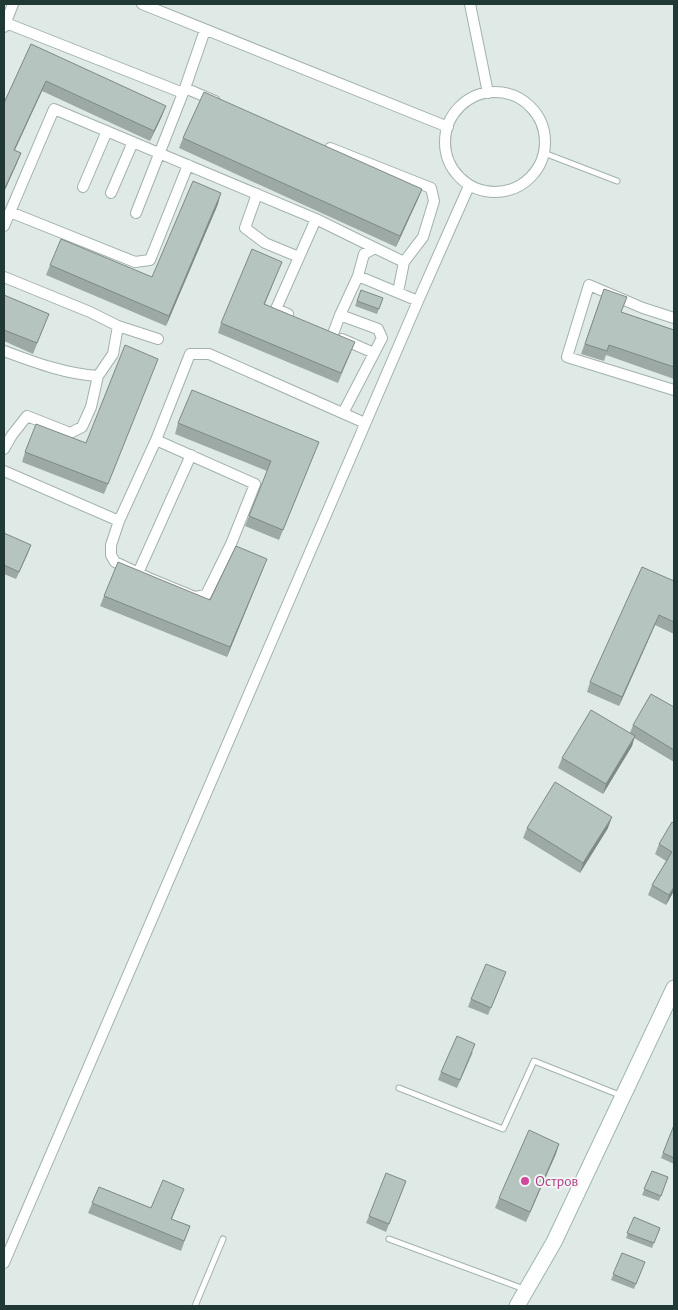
<svg xmlns="http://www.w3.org/2000/svg" width="678" height="1310" font-family="'Alegreya Sans',sans-serif">
<rect width="100%" height="100%" fill="#dfeae6"/>
<g fill="none" stroke-linecap="round" stroke-linejoin="round">
<g stroke="#a2b1ad" stroke-width="7">
<path id="lane" d="M544,153L617,181
M399,1088L503,1129L534,1061L622,1096
M389,1239L524,1289
M195,1306L223,1239"/>
</g>
<g stroke="#a2b1ad" stroke-width="12">
<path id="street" d="M142,4L448,127
M470,4L488,93
M6,23L183,93
M4,27L13,4
M185,88L215,101
M445 142a50 50 0 1 1 100 0a50 50 0 1 1-100 0Z
M330,148L431,188L434,201L423,237L404,262
M83,187L107,131
M111,193L133,142
M257,194L245,228L265,243L299,257
M10,212L135,262L150,260L188,165
M136,213L185,88L205,30
M4,226L54,109L316,219L375,248
M358,276L364,254L375,248L404,262L398,292
M4,277L90,312L118,326L113,354L98,376C65,374 34,362 4,351
M288,314L276,309L316,219
M674,318L643,308L589,285L567,357L674,390
M118,326L158,339
M333,334L340,315
M342,339L374,353
M343,413L382,338L378,329L340,315L358,276L418,301
M156,440L255,484L231,544L206,595L195,597L149,578L115,562L111,555V545L119,521Z
M156,440L190,354H209L365,423
M4,449L12,435L27,416L70,433L82,427L91,407L98,376
M4,471L119,521
M138,573L191,455
M4,1263L418,301L469,186"/>
</g>
<g stroke="#9fb5ae" stroke-width="17">
<path id="secondary" d="M517,1306L554,1242L674,988"/>
</g>
<use href="#lane" stroke="#fff" stroke-width="5"/>
<use href="#street" stroke="#fff" stroke-width="10"/>
<use href="#secondary" stroke="#fff" stroke-width="15"/>
</g>
<path fill="#9ca9a4" d="M31,44L162,116L150,141L42,91L15,150L21,153L17,163L4,192V103Z
M183,138L422,189L418,199L396,247L179,148Z
M218,204L166,326L46,275L50,265L152,277Z
M282,262L265,304L351,352L338,383L218,333L221,323Z
M604,289L621,312L674,330V379L606,355L604,361L581,354Z
M361,290L383,298L377,314L355,306Z
M4,295L49,314L33,354L4,341Z
M158,359L104,494L22,462L25,452L86,443Z
M178,423L315,452L279,540L245,526L267,471L175,434Z
M4,533L28,553L16,579L4,574Z
M263,569L227,657L100,606L104,596L210,600Z
M674,581V634L655,625L619,706L587,692L590,682Z
M674,707V762L634,738L632,746L603,794L558,768L562,758L630,733L633,725Z
M674,824V891L666,905L648,895L652,885L666,861L655,854L659,844Z
M527,828H608L580,873L523,838Z
M506,972L488,1015L468,1007L471,999Z
M473,1052L457,1088L438,1080L441,1072Z
M674,1125V1164L661,1158Z
M559,1144L526,1222L495,1208L499,1198Z
M652,1171L668,1177L659,1201L642,1195Z
M99,1187L151,1208L180,1199L172,1219L190,1226L181,1251L88,1213Z
M403,1189L386,1232L366,1223L369,1216Z
M634,1217L660,1228L652,1248L626,1238Z
M622,1253L645,1262L634,1289L611,1280Z"/>
<path fill="#7f8986" d="M46,81L42,91L10,160L14,150Z
M166,106L162,116L150,141L154,131Z
M21,153L17,163L4,192V190Z
M422,189L418,199L396,247L400,236Z
M221,193L218,204L166,326L169,316Z
M31,545L28,553L16,579L19,572Z
M267,559L263,569L227,657L230,647Z
M659,615L655,625L619,706L622,697Z
M635,736L632,746L603,794L606,784Z
M612,817L608,828L580,873L583,863Z
M674,887V891L666,905L669,895Z
M559,1144L556,1154L526,1222L530,1212Z"/>
<path fill="#b5c4bf" stroke="#7f8986" d="M31,44L166,106L154,131L46,81L14,150L21,153L4,190V103Z
M204,92L422,189L400,236L183,138Z
M193,181L221,193L169,316L50,265L61,239L152,277Z
M252,249L282,262L264,304L355,342L341,373L221,323Z
M604,289L627,297L621,312L674,330V367L609,345L607,351L585,344Z
M361,290L383,298L379,309L357,301Z
M4,295L49,314L37,343L4,330Z
M125,345L158,359L108,484L25,452L36,424L86,443Z
M192,390L319,442L283,530L249,516L271,461L178,423Z
M4,533L31,545L19,572L4,565Z
M236,546L267,559L230,647L104,596L118,562L210,600Z
M642,567L674,581V622L659,615L622,697L590,682Z
M651,694L674,707V750L633,725Z
M591,710L635,736L606,784L562,758Z
M555,782L612,817L583,863L527,828Z
M672,822L674,824V887L669,895L652,885L672,852L659,844Z
M486,964L506,972L491,1008L471,999Z
M457,1036L475,1044L460,1080L441,1072Z
M674,1125V1158L663,1153Z
M529,1130L559,1144L530,1212L499,1198Z
M652,1171L668,1177L661,1196L644,1189Z
M386,1173L406,1181L389,1224L369,1216Z
M163,1180L184,1189L171,1219L190,1226L184,1241L92,1203L99,1187L151,1208Z
M634,1217L660,1228L654,1243L627,1233Z
M622,1253L645,1262L636,1284L613,1274Z"/>
<circle fill="#d1479c" stroke="#eff6f3" stroke-width="2" cx="525" cy="1181" r="5"/>
<g text-anchor="middle" stroke-width="4" stroke-linejoin="round" paint-order="stroke">
<g font-size="15" fill="#b23c85" stroke="#eff6f3" text-anchor="start">
<text x="535" y="1186">Остров</text>
</g>
</g>
<rect width="678" height="1310" fill="none" stroke="#213934" stroke-width="10"/>
</svg>
